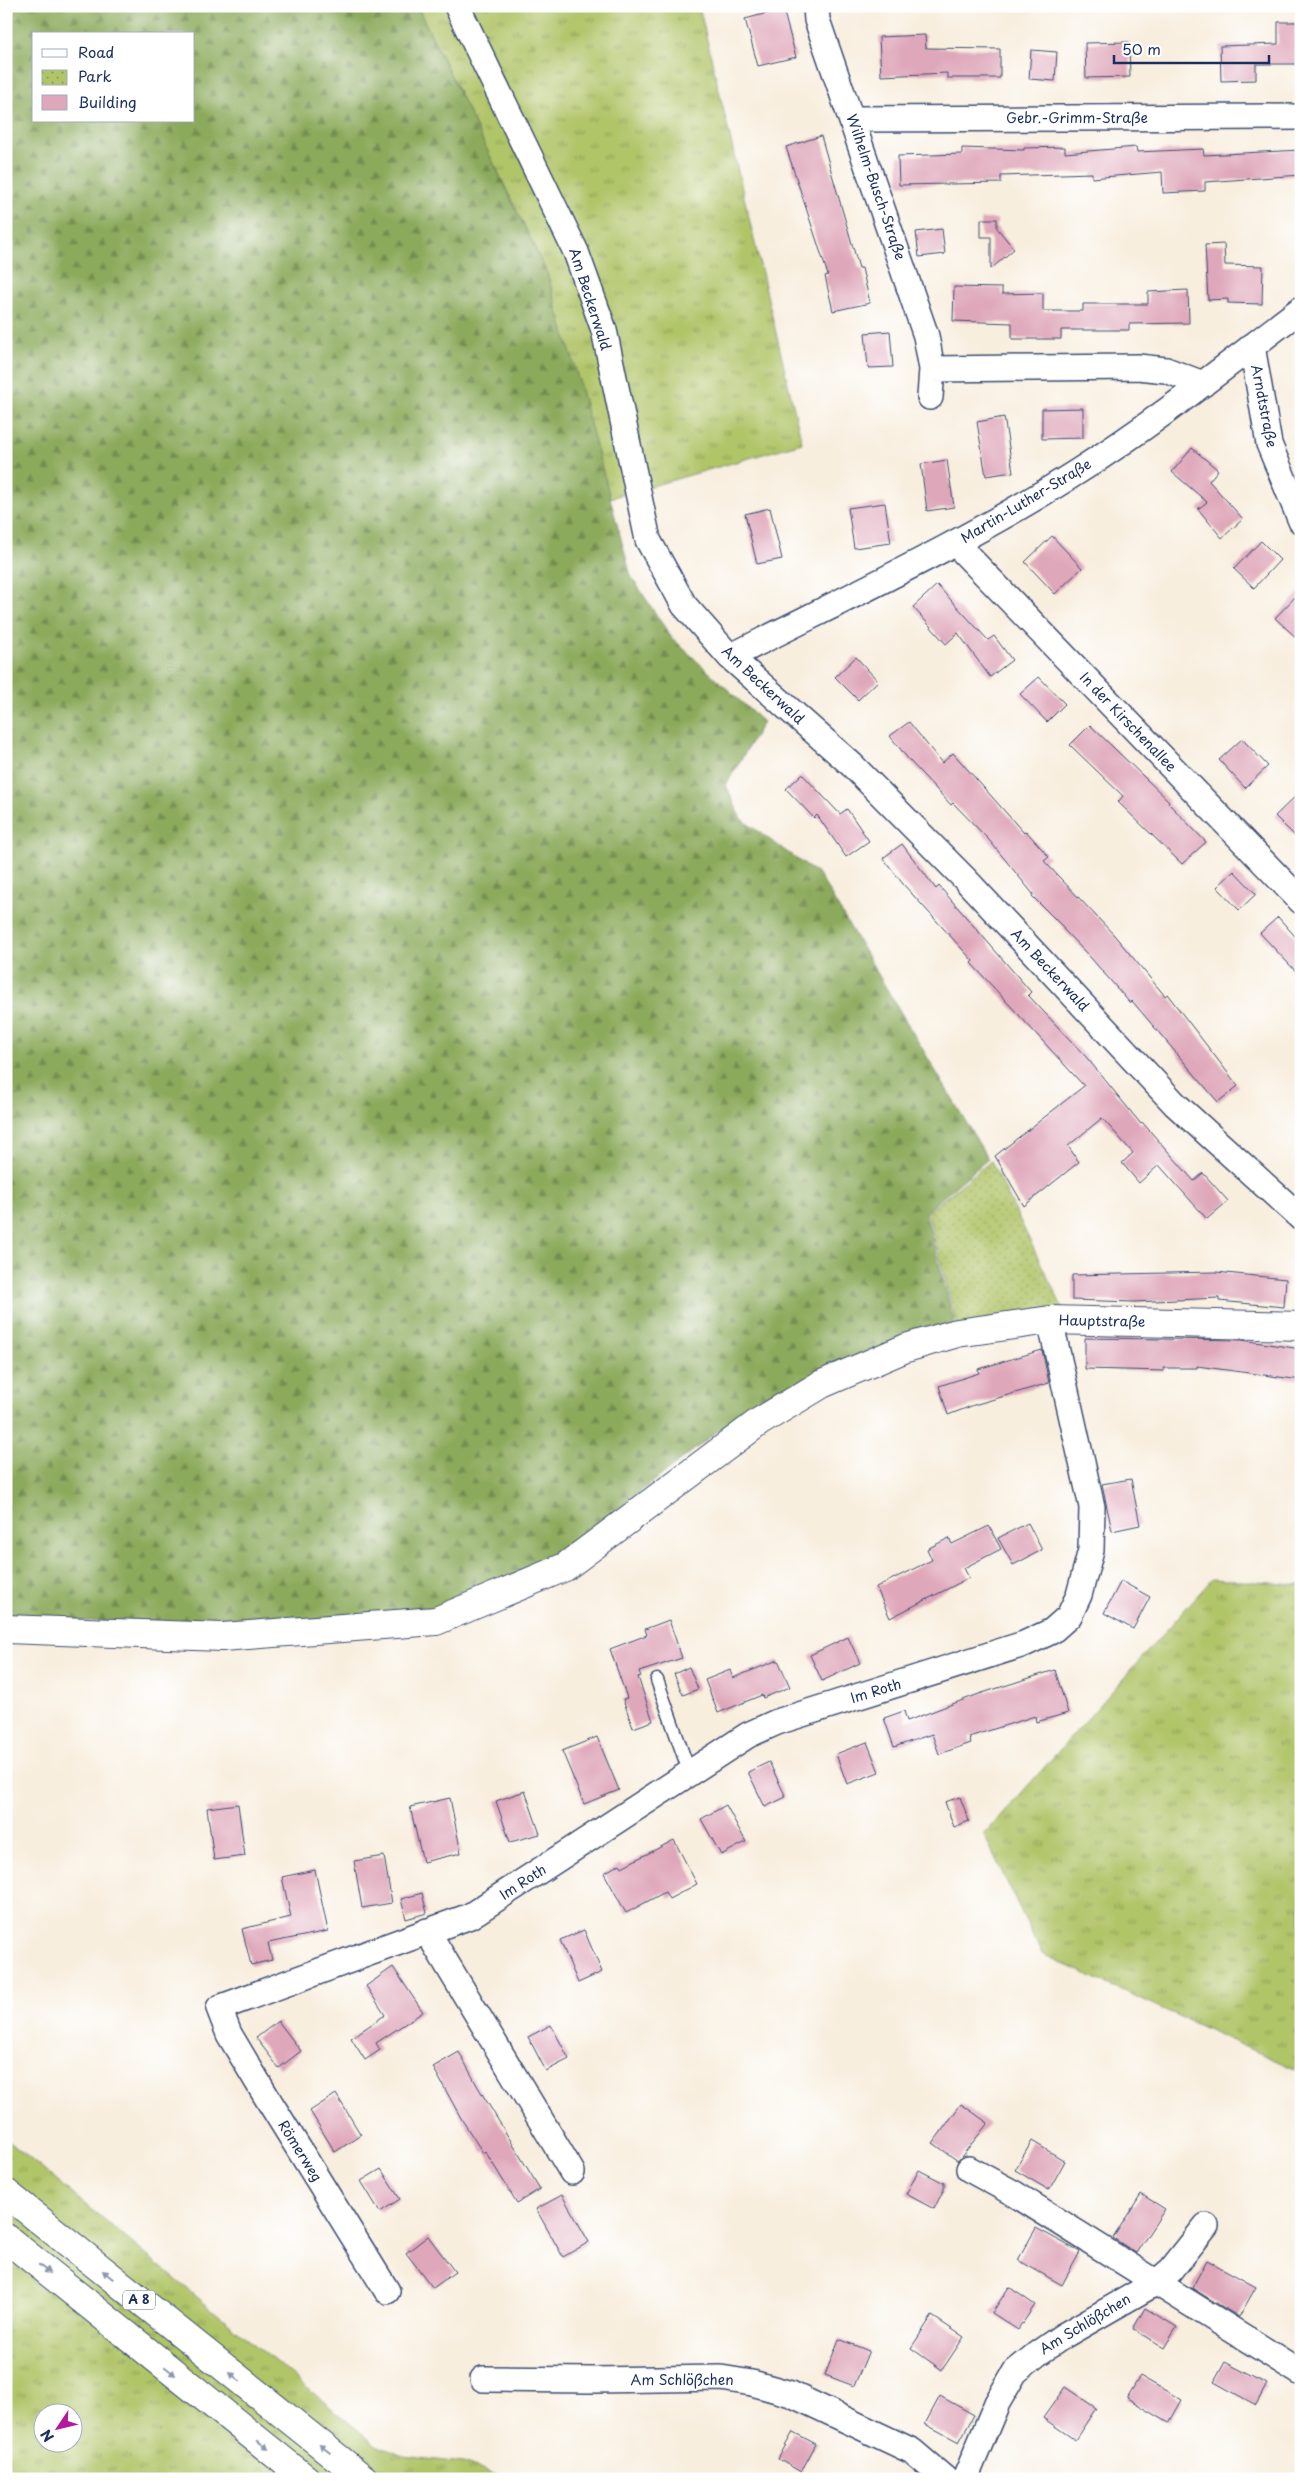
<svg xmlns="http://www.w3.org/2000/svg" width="1307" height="2485" font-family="'Playpen Sans',sans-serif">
<defs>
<pattern id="grass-tufts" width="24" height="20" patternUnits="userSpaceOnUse" patternTransform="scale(1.25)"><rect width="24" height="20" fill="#b0c468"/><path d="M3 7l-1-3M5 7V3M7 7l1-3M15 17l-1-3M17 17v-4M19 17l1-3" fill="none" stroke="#8ea059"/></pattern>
<pattern id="forest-firs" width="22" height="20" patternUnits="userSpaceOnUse" patternTransform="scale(1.25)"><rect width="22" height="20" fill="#8caa5c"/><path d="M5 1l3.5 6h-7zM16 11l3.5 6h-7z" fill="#728b4f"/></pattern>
<pattern id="park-dots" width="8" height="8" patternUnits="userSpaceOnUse" patternTransform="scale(1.25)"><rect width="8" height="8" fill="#b0c468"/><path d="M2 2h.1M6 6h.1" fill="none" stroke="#8ea059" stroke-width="1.8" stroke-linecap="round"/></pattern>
</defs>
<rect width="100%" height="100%" fill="#fff"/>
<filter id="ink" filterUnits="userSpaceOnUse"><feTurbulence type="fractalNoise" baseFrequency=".02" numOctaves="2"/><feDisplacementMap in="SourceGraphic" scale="10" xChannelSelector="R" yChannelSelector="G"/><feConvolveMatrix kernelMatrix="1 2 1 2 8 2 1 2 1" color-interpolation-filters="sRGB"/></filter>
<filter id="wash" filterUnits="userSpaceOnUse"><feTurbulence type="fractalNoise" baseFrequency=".0096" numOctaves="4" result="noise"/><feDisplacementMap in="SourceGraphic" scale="20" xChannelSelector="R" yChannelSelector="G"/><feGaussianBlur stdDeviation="1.12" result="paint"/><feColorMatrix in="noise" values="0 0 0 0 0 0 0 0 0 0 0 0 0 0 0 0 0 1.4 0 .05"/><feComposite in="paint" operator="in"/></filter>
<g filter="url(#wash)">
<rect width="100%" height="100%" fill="#f8eede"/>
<path fill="url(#grass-tufts)" stroke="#667a63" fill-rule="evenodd" d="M417,6H699L802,443L610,498L547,273Z
M1212,1579L1301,1585V2072L1042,1954L984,1835Z
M6,2139L376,2445L403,2456L463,2463L507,2479H6ZM42,2412H72V2442H42Z"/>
<path fill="url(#forest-firs)" stroke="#546c5d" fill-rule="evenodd" d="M16,6H417L547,273L577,375L631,576L671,637L763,722L726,785L741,819L819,875L988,1159L925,1212L957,1331L901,1343L750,1406L556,1558L433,1617L235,1625L6,1619V24ZM34,34H194V121H34Z"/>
<path fill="url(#park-dots)" stroke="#667a63" d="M991,1161L1066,1315L959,1331L927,1212Z"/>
<g id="blocks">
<path fill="#dfa7ba" d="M783,9L796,57L758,66L745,19Z
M1278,22H1300L1301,64H1256V80L1221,81L1220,46L1278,44Z
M925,35L926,48L1000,49V78H947V73L881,76L879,37Z
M1129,42L1130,77L1086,78L1085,43Z
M1031,50L1057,52L1055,81L1029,79Z
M821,136L859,268H862L870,303L833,311L825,276L828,275L786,147Z
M1065,147V153L1136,147L1137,152L1203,149L1204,155L1301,150V175L1205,182V191L1163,193L1162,172L1092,178V173L1001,176V183L899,185L898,156L962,154V148L1024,150V148Z
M981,219H997V228L1014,249L991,269V237H981Z
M942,229L945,254L919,257L916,232Z
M1224,244L1225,265L1263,266L1262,304L1228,303V299L1208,300L1205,245Z
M954,287L1002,288V294L1043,293V311H1083V304H1148V292L1188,290L1189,323L1129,324V330H1061V339H1012V323L953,321Z
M890,331L893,367L868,368L865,333Z
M1083,408V438L1042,439V409Z
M1004,417L1013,472L986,476L977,422Z
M1192,448L1218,470L1209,481L1243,519L1222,538L1198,509L1207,502L1172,472Z
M947,460L954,507L927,511L921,464Z
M885,503L891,543L854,548L848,508Z
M770,508L782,559L757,564L745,514Z
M1052,536L1082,568L1055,594L1025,562Z
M1261,541L1280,560L1254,588L1234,569Z
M937,585L988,640L994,636L1012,660L990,677L958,633L946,644L913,607Z
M1301,591V642L1275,618Z
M856,657L878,681L858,700L835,677Z
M1039,677L1065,704L1047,722L1020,694Z
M909,722L942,763L953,753L1024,833L1026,831L1049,857L1044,861L1114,935L1165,996L1167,994L1238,1086L1218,1102L1132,1001L1130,1003L1090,957L1063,929L1064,928L1032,896L1033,894L989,840L953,803L951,805L909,760L890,736Z
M1090,725L1169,801L1168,803L1206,842L1182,864L1118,802L1123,796L1070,745Z
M1242,739L1268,766L1245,788L1219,760Z
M802,774L840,814L847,809L869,841L846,857L817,815L814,818L786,789Z
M1301,791V842L1275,816Z
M902,844L936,889L939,886L1031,992L1028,995L1087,1058L1141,1124L1142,1122L1194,1181L1203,1173L1228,1201L1207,1219L1159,1165L1139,1183L1122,1163L1133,1153L1102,1118L1068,1146L1079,1162L1024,1206L995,1156L1084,1086L971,963L973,961L903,884L883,858Z
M1234,871L1256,894L1239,910L1217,887Z
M1278,917L1301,943V977L1260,933Z
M1216,1272L1286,1279L1284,1307L1219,1301V1298L1134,1302L1072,1300V1275Z
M1085,1338L1242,1340L1301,1349V1380L1197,1366V1368H1164V1371L1085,1369Z
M1042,1350L1049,1383L974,1405L948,1415L939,1386L979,1373L978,1369Z
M1131,1479L1140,1525L1112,1531L1102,1484Z
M1028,1523L1042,1550L1013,1565L998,1538Z
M989,1526L1001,1549L964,1568L969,1578L890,1618L876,1587L932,1560L927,1549L949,1538L952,1544Z
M1121,1581L1150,1597L1133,1629L1104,1613Z
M669,1620L682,1658L639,1672L641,1676L638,1677L653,1721L633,1728L623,1699L627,1698L610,1649L647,1635L645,1629Z
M848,1637L860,1663L822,1681L810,1655Z
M778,1660L790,1687L763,1698L762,1695L718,1713L705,1680L730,1670L733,1678Z
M689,1667L698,1689L683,1695L674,1674Z
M1055,1670L1068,1713L1036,1722L1035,1716L969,1737L971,1743L939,1754L932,1734L894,1747L884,1718L904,1711L907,1721L979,1694Z
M597,1737L619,1790L584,1804L562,1751Z
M867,1742L879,1772L847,1784L836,1754Z
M769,1762L786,1797L765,1807L748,1772Z
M525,1791L540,1834L510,1842L496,1801Z
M960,1797L969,1821L954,1827L945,1802Z
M450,1798L461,1853L423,1862L410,1807Z
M238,1804L245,1856L214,1860L207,1808Z
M726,1805L746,1842L721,1855L701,1819Z
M674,1840L697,1884L669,1899L665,1892L626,1913L604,1873L620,1864L622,1867Z
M384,1856L392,1903L362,1908L354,1861Z
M315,1870L328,1931L268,1943L272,1960L251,1965L242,1929L291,1917L282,1877Z
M422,1893L427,1913L406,1919L401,1899Z
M584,1930L602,1972L578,1983L560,1940Z
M393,1967L423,2012L376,2043L380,2050L365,2060L351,2038L385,2015L366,1986Z
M278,2021L301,2051L279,2068L256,2038Z
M551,2025L569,2059L546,2071L528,2037Z
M459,2052L478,2087L540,2189L517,2203L485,2151L483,2153L462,2120L433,2067Z
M336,2094L361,2135L335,2152L310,2111Z
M961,2104L988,2123L958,2161L933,2143Z
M1032,2141L1065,2161L1049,2190L1015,2170Z
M381,2169L400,2199L380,2212L361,2181Z
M919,2170L944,2183V2189L934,2209L906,2194Z
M1141,2194L1165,2209L1136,2253L1113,2238Z
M562,2195L589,2242L563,2257L536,2209Z
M1036,2228L1080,2252L1062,2285L1018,2260Z
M428,2236L455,2272L433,2288L406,2253Z
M1207,2260L1256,2287L1239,2317L1192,2288Z
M1009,2287L1035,2305L1018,2330L992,2313Z
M1145,2308L1177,2327L1164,2348L1133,2329Z
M932,2316L964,2337L942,2370L911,2348Z
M839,2339L869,2351L854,2386L825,2375Z
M1225,2362L1267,2384L1256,2405L1214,2382Z
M1140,2376L1182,2400L1169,2423L1127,2398Z
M1065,2387L1096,2408L1075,2440L1043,2418Z
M940,2396L974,2415L959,2442L925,2424Z
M793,2432L816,2444L801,2472L778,2459Z"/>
</g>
</g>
<g filter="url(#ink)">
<use href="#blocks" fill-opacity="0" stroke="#3c4c71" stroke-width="1"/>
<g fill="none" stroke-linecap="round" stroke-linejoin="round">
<g stroke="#3c4c71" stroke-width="15">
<path id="service" d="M657,1680L690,1774"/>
</g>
<g stroke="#3c4c71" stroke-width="28">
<path id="minor" d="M457,6L576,252L604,330L648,540L684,605L730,657L852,765L965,879L1175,1104L1301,1218
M816,6L817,20L926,336L932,369L930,397
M853,119L1301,117
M1252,346L1269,444L1301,521
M932,369L1138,367L1166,370L1203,384
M955,543L1301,901
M730,657C846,598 967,542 1077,472C1155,423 1227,365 1301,309
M427,1931L572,2172
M969,2169L1015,2194L1301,2373
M387,2291L266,2096L229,2034L219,2008L470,1916L748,1735L777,1722L1024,1644L1052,1631L1069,1616L1079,1595L1091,1550L1092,1507L1050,1320
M483,2379L595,2380L721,2378L752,2383L791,2394L912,2451L945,2479
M965,2479L997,2403L1015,2372L1037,2354L1063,2336L1157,2282L1171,2270L1206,2226"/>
</g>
<g stroke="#3c4c71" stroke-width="30">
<path id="tertiary" d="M6,1629L222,1637L436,1621L565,1567L759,1422L822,1384L906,1348L957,1333L1050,1320L1301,1326"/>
</g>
<g stroke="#3c4c71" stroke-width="30">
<path id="motorway" d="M6,2193L364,2479
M6,2238L306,2479"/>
</g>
<use href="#service" stroke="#fff" stroke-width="12"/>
<use href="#minor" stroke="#fff" stroke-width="25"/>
<use href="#tertiary" stroke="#fff" stroke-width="28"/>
<use href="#motorway" stroke="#fff" stroke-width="28"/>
</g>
<defs><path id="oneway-solid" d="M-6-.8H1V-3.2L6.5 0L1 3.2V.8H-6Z" transform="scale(1.25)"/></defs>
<g fill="#8d97ae">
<use href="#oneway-solid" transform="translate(44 2269) rotate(39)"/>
<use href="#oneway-solid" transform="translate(108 2275) rotate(-141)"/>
<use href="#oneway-solid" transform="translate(170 2371) rotate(39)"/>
<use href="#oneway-solid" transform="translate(235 2377) rotate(-141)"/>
<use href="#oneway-solid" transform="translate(263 2445) rotate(38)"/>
<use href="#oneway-solid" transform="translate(325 2449) rotate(-142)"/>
</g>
</g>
<g text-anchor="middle" stroke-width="4" stroke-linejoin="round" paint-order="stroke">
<rect fill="#fff" stroke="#5f6d8e" stroke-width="1" x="123" y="2290.5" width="32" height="19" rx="4"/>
<g font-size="12" font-weight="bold" fill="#1b2f5e">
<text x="139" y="2304">A 8</text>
</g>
<g font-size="14" fill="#1b2f5e" stroke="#fff">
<text x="1077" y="123">Gebr.-Grimm-Straße</text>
<text transform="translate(876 187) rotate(71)" y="5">Wilhelm-Busch-Straße</text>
<text transform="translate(590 299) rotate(72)" y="5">Am Beckerwald</text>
<text transform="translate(1264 406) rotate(79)" y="5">Arndtstraße</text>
<text transform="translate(1026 501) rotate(-31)" y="5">Martin-Luther-Straße</text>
<text transform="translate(763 685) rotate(43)" y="5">Am Beckerwald</text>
<text transform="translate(1128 722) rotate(46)" y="5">In der Kirschenallee</text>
<text transform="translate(1050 970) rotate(47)" y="5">Am Beckerwald</text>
<text transform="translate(1102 1321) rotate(1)" y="5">Hauptstraße</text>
<text transform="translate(876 1691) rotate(-17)" y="5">Im Roth</text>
<text transform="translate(523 1882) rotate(-33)" y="5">Im Roth</text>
<text transform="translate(300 2151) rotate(58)" y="5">Römerweg</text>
<text transform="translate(1085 2324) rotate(-31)" y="5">Am Schlößchen</text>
<text x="682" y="2385">Am Schlößchen</text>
</g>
</g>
<rect width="1307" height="2485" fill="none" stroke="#fff" stroke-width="25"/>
<rect x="32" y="32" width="162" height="90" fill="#ffffff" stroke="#a4acbf"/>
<rect x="42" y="49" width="25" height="8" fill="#ffffff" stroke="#a4acbf"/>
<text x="78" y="58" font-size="15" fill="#1b2f5e">Road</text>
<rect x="42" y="70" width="25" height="15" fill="url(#park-dots)" stroke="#a4acbf"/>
<text x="78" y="82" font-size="15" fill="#1b2f5e">Park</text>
<rect x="42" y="95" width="25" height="15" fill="#dfa7ba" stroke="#a4acbf"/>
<text x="78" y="108" font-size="15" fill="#1b2f5e">Building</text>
<g transform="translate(58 2428) rotate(235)"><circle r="24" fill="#ffffff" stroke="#a4acbf"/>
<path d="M0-4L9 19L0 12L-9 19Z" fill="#b5179e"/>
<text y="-8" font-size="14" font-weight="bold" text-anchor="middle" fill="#1b2f5e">N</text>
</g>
<path d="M1114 55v8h155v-8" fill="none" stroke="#1b2f5e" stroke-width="2.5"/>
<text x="1122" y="55" font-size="15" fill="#1b2f5e" stroke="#ffffff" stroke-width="4" paint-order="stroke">50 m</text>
</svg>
